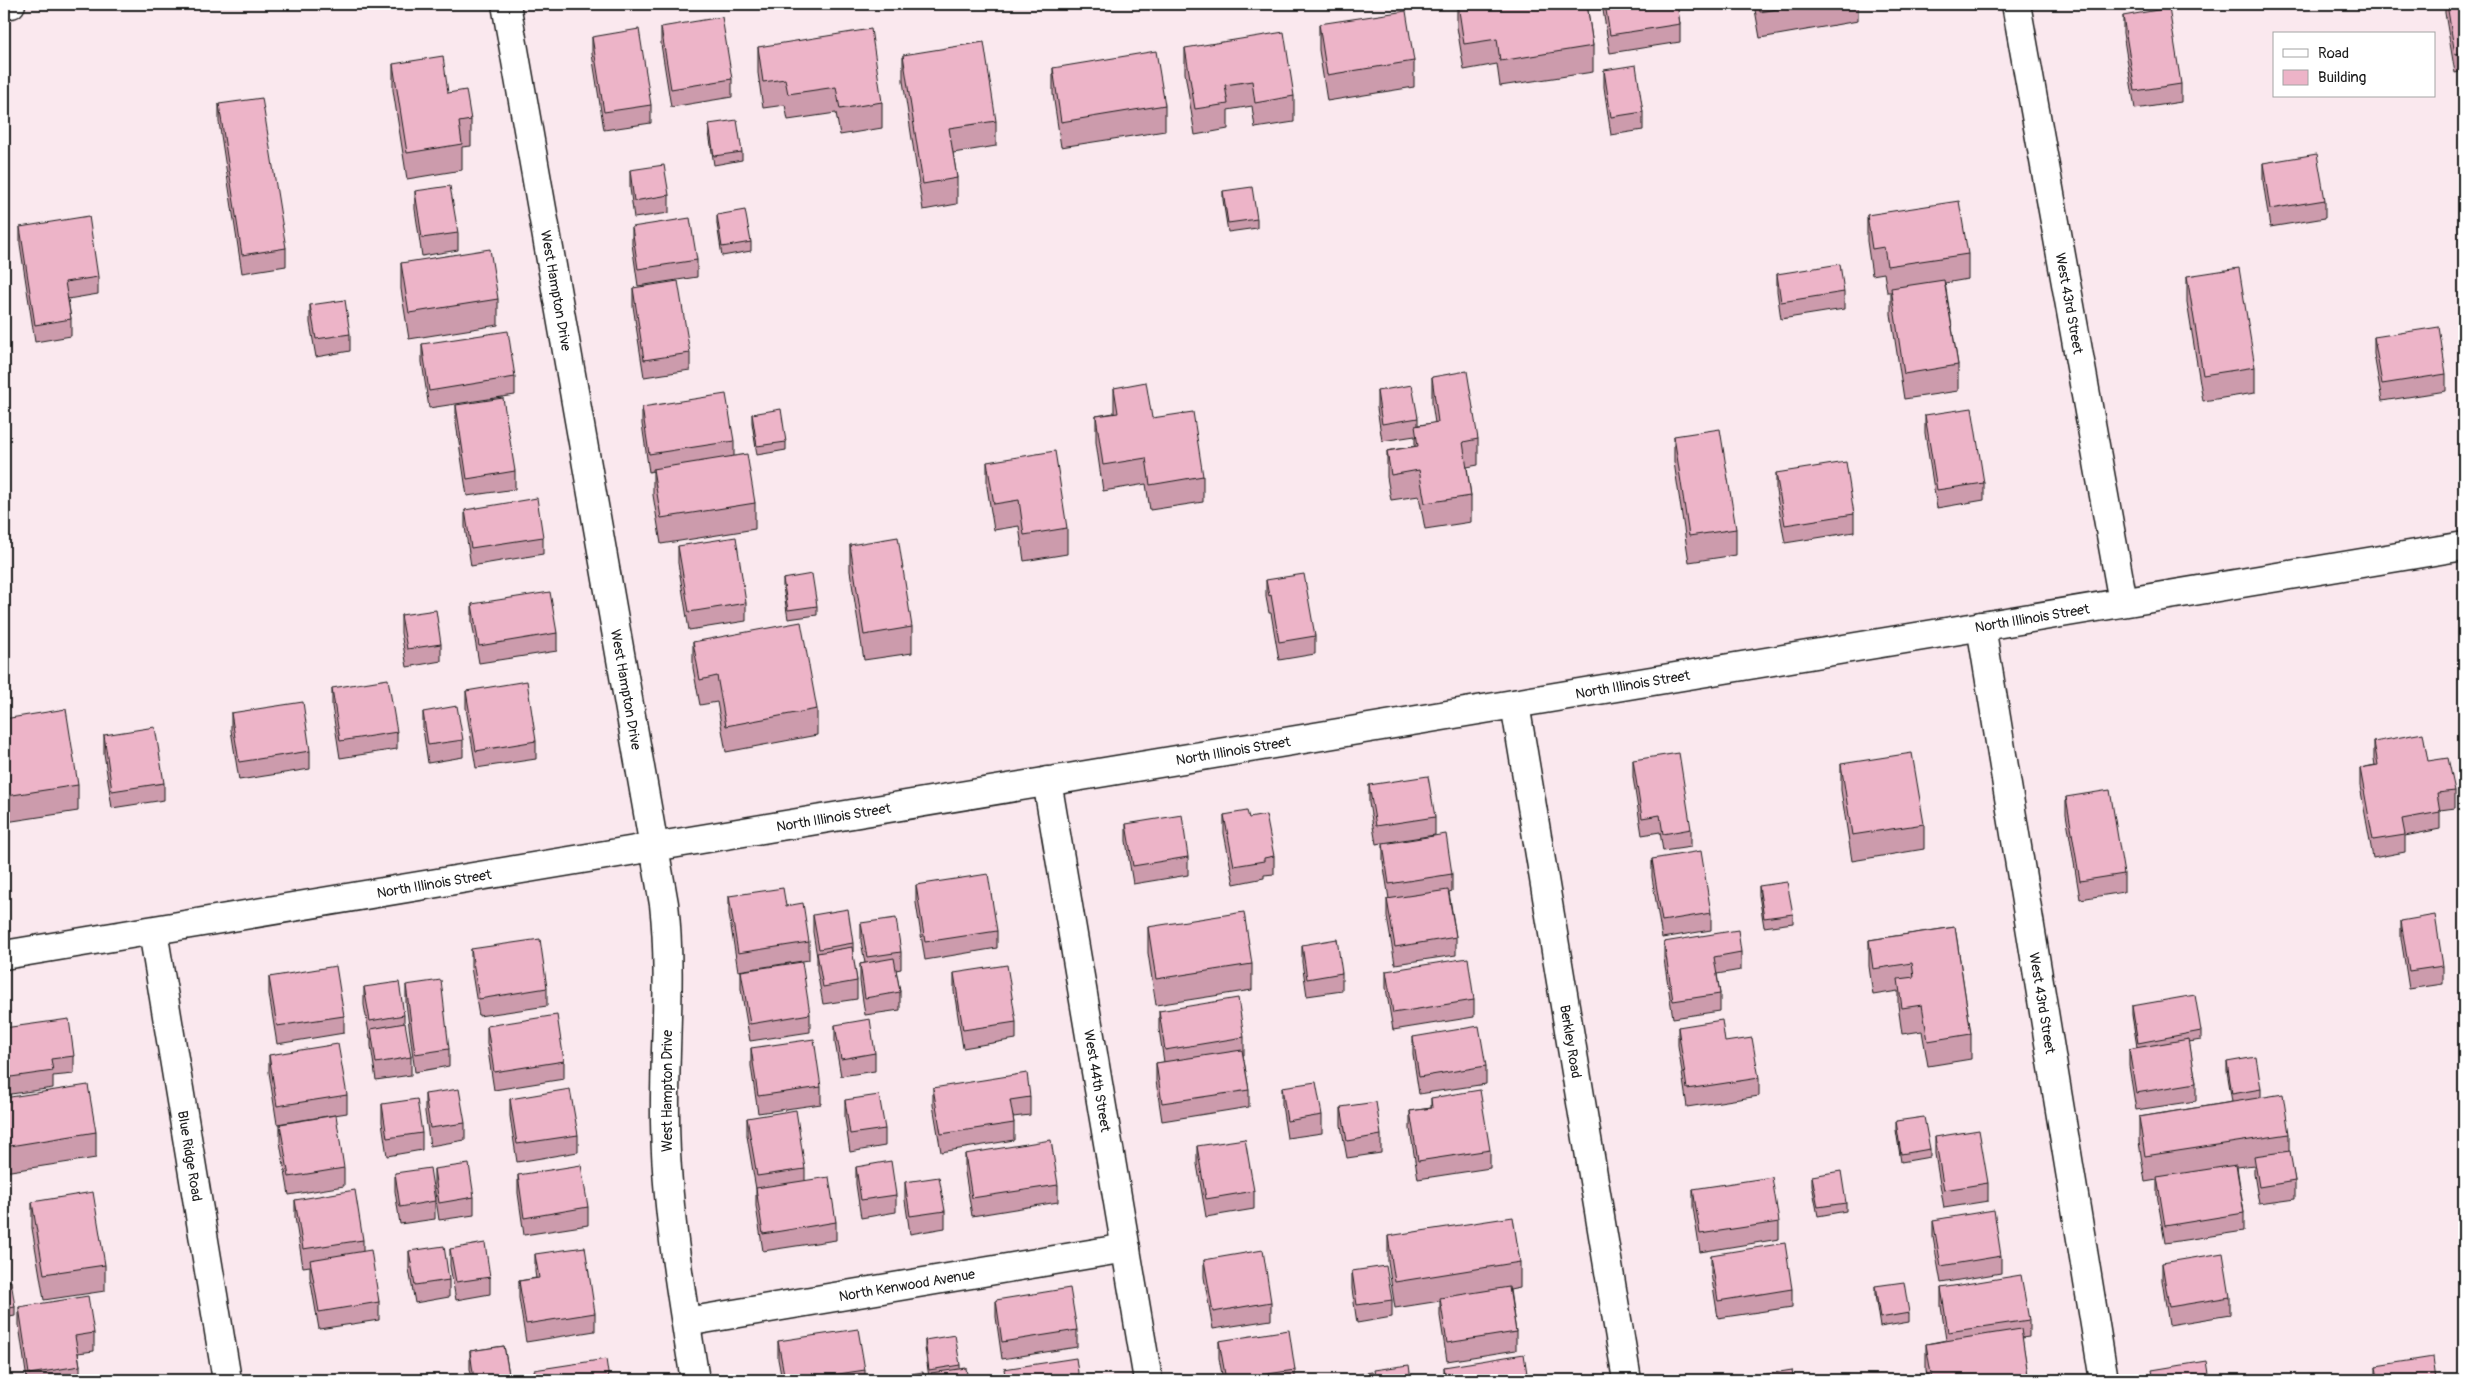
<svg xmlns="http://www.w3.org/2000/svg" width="2468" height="1384" font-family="Pangolin,sans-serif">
<rect width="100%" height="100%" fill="#fae8ee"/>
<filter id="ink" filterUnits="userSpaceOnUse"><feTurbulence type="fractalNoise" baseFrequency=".02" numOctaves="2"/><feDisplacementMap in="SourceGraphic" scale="10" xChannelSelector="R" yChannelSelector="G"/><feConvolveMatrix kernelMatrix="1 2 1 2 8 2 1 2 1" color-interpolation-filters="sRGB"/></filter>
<g filter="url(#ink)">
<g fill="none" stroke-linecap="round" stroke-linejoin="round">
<g stroke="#1c1c1c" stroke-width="31">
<g id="minor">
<path id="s1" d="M506,4L664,904C672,975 664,1048 665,1120C666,1207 681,1294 695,1380"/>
<path id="s2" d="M2016,4L2123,602"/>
<path id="s3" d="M1981,626L2104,1380"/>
<path id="s4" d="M1515,704L1627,1380"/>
<path id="s5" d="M1047,781L1148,1380"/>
<path id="s6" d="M153,931L227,1380"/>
<path id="s7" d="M4,955L2464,546"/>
<path id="s8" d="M686,1322L1126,1248"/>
</g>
</g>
<g stroke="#1c1c1c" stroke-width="31">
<path id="major" d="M4,5L11,4"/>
</g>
<use href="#minor" stroke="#fff" stroke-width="28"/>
<use href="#major" stroke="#fff" stroke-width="28"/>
</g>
<path fill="#cc9bac" stroke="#1c1c1c" d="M1457,4H1587L1593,46V72L1500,86L1497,64L1464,70L1457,27Z
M1602,4H1677L1680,24V42L1610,53Z
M1754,4H1858V21L1760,38Z
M2445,4H2464V71L2455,73L2445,13Z
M2123,16L2181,84V102L2135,109L2123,33Z
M1319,24L1414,61V87L1327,101L1319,50Z
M661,27L732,79V97L671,107L661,44Z
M592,37L651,105V123L604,130L592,54Z
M758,47L882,102V128L840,135L836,113L788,120L785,105L763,108L758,73Z
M1185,48L1294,96V122L1255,128L1252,106L1228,110V129L1195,135L1185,73Z
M903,55L996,121V146L953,153L957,178V204L923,210L903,81Z
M393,64L448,93L471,120V146L462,147V170L407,179L393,90Z
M1053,68L1165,105V131L1061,147L1053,94Z
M1604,70L1643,112V130L1611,135L1604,87Z
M219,104L286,248V266L242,273L219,122Z
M709,124L742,152V160L714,165L709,133Z
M2263,163L2325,200V218L2270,227L2263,181Z
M630,170L669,195V213L634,218L630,188Z
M415,191L458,233V250L422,256L415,209Z
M1223,191L1257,219V228L1228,232L1223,200Z
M717,215L751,242V251L722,256L717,224Z
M1867,215L1968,254V279L1945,283L1958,365V391L1904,399L1891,314V292H1887L1884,273L1872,275L1867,241Z
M20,227L98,277V294L68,299L71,319V336L35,342L20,244Z
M632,227L697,260V277L638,286L632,244Z
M401,263L498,299V325L409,339L401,289Z
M1777,274L1844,292V309L1781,319L1777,291Z
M2187,276L2255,367V393L2203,401L2187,302Z
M633,288L690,353V370L644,377L633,306Z
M310,305L350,334V351L316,357L310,323Z
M2374,337L2446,374V391L2382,401L2374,354Z
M422,344L515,377V395L429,408L422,362Z
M1432,377L1478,439V465L1467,467L1471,496V522L1425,529L1419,496L1391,500L1387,477V451L1415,446V436L1382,441L1377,408V391L1418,418V425L1435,423L1432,403Z
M1114,388L1152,418L1203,476V502L1150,510L1146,484L1103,491L1096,442V416L1114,413Z
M456,405L515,471V489L467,496L456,423Z
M642,407L734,441V456L755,503V529L661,544L653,495V471L649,472L642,424Z
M752,414L786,442V450L757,455L752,423Z
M1925,415L1984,483V500L1937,508L1925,433Z
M1674,436L1736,529V555L1689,562L1674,462Z
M987,462L1067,528V554L1024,561L1019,526L994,530L987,487Z
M1776,473L1854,514V532L1785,543L1776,491Z
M465,510L543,537V554L471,566L465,527Z
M850,545L912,627V653L864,660L850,571Z
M678,546L746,603V621L689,630L678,563Z
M783,579L817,606V615L788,619L783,587Z
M1266,580L1315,636V654L1279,660L1271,613H1269L1266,597Z
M472,604L557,633V651L479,663L472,622Z
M401,615L441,644V661L407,667L401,633Z
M693,642L817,709V735L726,752L717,702L700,705L693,668Z
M332,688L397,732V749L340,758L332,706Z
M466,691L536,741V759L476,768L466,708Z
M423,712L463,740V757L428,763L423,729Z
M231,713L310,751V769L239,780L231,730Z
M4,719L78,785V811L6,822L4,809Z
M104,735L164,783V800L112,808L104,753Z
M2374,742L2428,761L2455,791V808L2440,810V829L2405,836V852L2373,858L2360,786V768L2375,765L2374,759Z
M1633,760L1691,829V847L1663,851L1660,832L1642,835L1633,777Z
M1841,764L1924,824V849L1852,861L1841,790Z
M1369,785L1435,817V835L1376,844L1369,803Z
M2066,797L2124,874V892L2080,899L2066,814Z
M1224,815L1249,818L1274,856V874L1264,875V878L1234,884L1224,833Z
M1126,824L1188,857V875L1133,884L1126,841Z
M1383,844L1452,874V891L1449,892L1456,937V955L1395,964L1387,917V899H1389L1383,861Z
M1652,859L1711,913V930L1662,938L1652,877Z
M916,885L997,931V948L925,960L916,903Z
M1759,886L1793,914V923L1764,927L1759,895Z
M729,896L809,942V960L738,971L729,914Z
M813,915L853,943V956L857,981V999L823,1004L817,970V957L813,932Z
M2401,921L2443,966V984L2409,989L2401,938Z
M861,923L901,952V969L896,970L900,992V1010L865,1015L860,981V964L865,963L861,941Z
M1148,927L1252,964V990L1156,1005L1148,953Z
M1955,927L1971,1034V1059L1928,1066L1922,1031L1902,1034L1898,1005V991L1873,995L1869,966V940Z
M1664,942L1741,952V970L1717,974L1720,994V1011L1673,1018L1664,959Z
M1302,945L1342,973V991L1307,996L1302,962Z
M471,949L547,988V1006L479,1016L471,967Z
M741,971L810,1014V1032L750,1041L741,989Z
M1386,971L1474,1000V1017L1393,1030L1386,988Z
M954,973L1016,1022V1039L963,1048L954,991Z
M269,977L344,1016V1033L277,1044L269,994Z
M406,985L449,1049V1066L415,1072L406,1003Z
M364,987L404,1015V1023L411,1057V1075L376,1080L371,1046V1038H370L364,1005Z
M2132,1006L2201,1031V1040L2189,1042L2196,1083V1101L2136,1110L2129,1066V1049L2137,1047L2132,1015Z
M1159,1011L1244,1037V1055H1243L1249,1090V1107L1162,1121L1156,1081V1063L1164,1062L1159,1029Z
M835,1025L875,1053V1071L841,1076L835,1042Z
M487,1026L564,1061V1079L494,1090L487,1044Z
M1678,1027L1725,1042L1759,1078V1096L1687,1107L1678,1045Z
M4,1028L74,1056V1074L53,1076V1088L4,1095Z
M1413,1037L1486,1066V1084L1419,1094L1413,1054Z
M751,1048L821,1087V1104L758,1113L751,1066Z
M269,1055L347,1095V1113L277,1124L269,1072Z
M2227,1062L2261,1089V1098L2289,1134V1151L2295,1181V1199L2259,1204L2254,1174V1165L2237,1167L2244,1213V1231L2165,1243L2157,1194V1180L2145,1182L2139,1142V1117L2232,1102L2227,1071Z
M1282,1087L1322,1115V1133L1287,1138L1282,1105Z
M933,1088L1030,1097V1115L1013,1117L1014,1123V1140L941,1152L933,1105Z
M425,1094L465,1123V1140L430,1146L425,1112Z
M4,1098L96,1132V1158L4,1172Z
M1431,1098L1490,1150V1168L1418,1179L1410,1129V1111L1431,1108Z
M510,1099L578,1135V1152L517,1162L510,1116Z
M845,1100L885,1129V1146L850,1152L845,1118Z
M382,1104L422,1133V1150L387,1156L382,1122Z
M1341,1107L1381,1135V1153L1347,1158L1341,1125Z
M747,1118L805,1169V1180L836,1222V1240L763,1251L756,1206V1189L747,1136Z
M1896,1121L1930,1149V1157L1901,1162L1896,1130Z
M280,1124L344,1168V1186L289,1195L280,1142Z
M1935,1137L1988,1183V1201L1944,1208L1935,1154Z
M1197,1146L1254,1191V1209L1206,1217L1197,1164Z
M965,1154L1058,1185V1202L972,1216L965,1172Z
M856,1167L896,1195V1212L861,1218L856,1184Z
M434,1169L474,1197V1215L439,1220L434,1186Z
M395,1173L435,1201V1219L400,1224L395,1191Z
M518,1175L588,1207V1225L524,1235L518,1193Z
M1812,1176L1846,1203V1211L1818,1216L1812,1185Z
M905,1182L945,1211V1228L910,1234L905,1200Z
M1693,1189L1779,1222V1239L1700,1252L1693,1207Z
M295,1200L363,1240V1251L379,1302V1320L319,1329L310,1277V1266L303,1267L295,1217Z
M32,1202L105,1265V1291L44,1300L32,1228Z
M1933,1220L2001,1256V1273L1941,1283L1933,1237Z
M1388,1236L1520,1262V1288L1510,1290L1516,1332V1350L1447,1361L1440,1316V1301L1395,1308L1388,1262Z
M450,1249L490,1277V1294L456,1300L450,1266Z
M409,1251L449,1280V1297L415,1303L409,1269Z
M535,1254L595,1313V1331L526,1342L519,1298V1281L536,1278L535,1272Z
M1711,1255L1792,1289V1307L1718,1318L1711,1273Z
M1204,1260L1271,1302V1320L1213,1329L1204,1277Z
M2162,1263L2230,1297V1315L2169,1325L2162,1280Z
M1352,1271L1392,1300V1317L1357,1323L1352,1289Z
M4,1282L15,1307V1316L4,1318Z
M1875,1286L1909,1313V1322L1880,1327L1875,1295Z
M1941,1288L2029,1320V1337L2022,1338L2028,1375V1380H1928L1926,1370V1344L1946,1340L1941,1306Z
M996,1300L1077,1330V1347L1002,1359L996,1317Z
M19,1307L94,1333V1351L78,1353L80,1366V1380H27L19,1325Z
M925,1340L960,1365V1369L968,1380H931V1378H929L925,1348Z
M778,1341L865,1370V1380H782L778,1359Z
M1219,1341L1295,1370V1380H1223L1219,1358Z
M504,1346L510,1380H472L470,1369V1351Z
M2376,1366L2436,1380H2376Z
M1444,1367L1528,1380H1444Z"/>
<path fill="#edb4c8" stroke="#1c1c1c" d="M1458,4H1587L1593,46L1500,61L1497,39L1464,44Z
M1605,4H1677L1680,24L1610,35Z
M1759,4H1807L1760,12Z
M2447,4H2464V53L2455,55Z
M2169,8L2181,84L2135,91L2123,16Z
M1406,11L1414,61L1327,75L1319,24Z
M722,17L732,79L671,89L661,27Z
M639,29L651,105L604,112L592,37Z
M871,29L882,102L840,109L836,87L788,94L785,79L763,82L758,47Z
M1284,32L1294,96L1255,103L1252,81L1225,85L1228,104L1195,109L1185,48Z
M984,42L996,121L949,128L957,178L923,184L903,55Z
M1156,51L1165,105L1061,122L1053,68Z
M443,56L448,93L466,90L471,120L459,122L462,144L407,153L393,64Z
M1636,65L1643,112L1611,117L1604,70Z
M262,98L286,248L242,255L219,104Z
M737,120L742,152L714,156L709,124Z
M2317,154L2325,200L2270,209L2263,163Z
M664,165L669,195L634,201L630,170Z
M450,186L458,233L422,238L415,191Z
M1252,187L1257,219L1228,223L1223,191Z
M1959,201L1968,254L1887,266L1884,247L1872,249L1867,215Z
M745,210L751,242L722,247L717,215Z
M89,216L98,277L65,282L71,319L35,325L20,227Z
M690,218L697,260L638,269L632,227Z
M490,249L498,299L409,313L401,263Z
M1840,264L1844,292L1781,302L1777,274Z
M2239,268L2255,367L2203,375L2187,276Z
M1944,280L1958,365L1904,374L1891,288Z
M678,281L690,353L644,360L633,288Z
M345,300L350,334L316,339L310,305Z
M2439,327L2446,374L2382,384L2374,337Z
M508,331L515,377L429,391L422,344Z
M1467,371L1478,439L1463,442L1471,496L1425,503L1419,470L1391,475L1387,451L1418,446L1415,426L1438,422L1432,377Z
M1146,382L1152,418L1193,412L1203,476L1150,485L1146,458L1103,465L1096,416L1118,413L1114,388Z
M1412,385L1418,418L1382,424L1377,391Z
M726,394L734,441L649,454L642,407Z
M503,398L515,471L467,479L456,405Z
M1972,408L1984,483L1937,490L1925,415Z
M781,409L786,442L757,446L752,414Z
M1720,429L1736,529L1689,536L1674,436Z
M1055,451L1067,528L1024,535L1019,500L994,504L987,462Z
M747,454L755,503L661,518L653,469Z
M1846,462L1854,514L1785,525L1776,473Z
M537,498L543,537L471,548L465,510Z
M736,537L746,603L689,612L678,546Z
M898,537L912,627L864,635L850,545Z
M812,574L817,606L788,610L783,579Z
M1304,574L1315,636L1279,642L1271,595L1269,596L1266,580Z
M550,592L557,633L479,646L472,604Z
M436,610L441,644L407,649L401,615Z
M801,622L817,709L726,726L717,676L700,680L693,642Z
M388,679L397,732L340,741L332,688Z
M527,681L536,741L476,751L466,691Z
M303,702L310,751L239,762L231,713Z
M457,706L463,740L428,745L423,712Z
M66,709L78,785L6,796L4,783V719Z
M155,727L164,783L112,791L104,735Z
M2423,733L2428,761L2448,758L2455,791L2437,793L2440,812L2402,819L2405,835L2373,840L2360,768L2378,765L2374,742Z
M1679,753L1691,829L1663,834L1660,815L1642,818L1633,760Z
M1912,753L1924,824L1852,835L1841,764Z
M1428,776L1435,817L1376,826L1369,785Z
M2110,790L2124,874L2080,881L2066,797Z
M1247,811L1249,818L1266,815L1274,856L1264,858V861L1234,866L1224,815Z
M1182,815L1188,857L1133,866L1126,824Z
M1446,834L1452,874L1389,884L1383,844Z
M1701,851L1711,913L1662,921L1652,859Z
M988,874L997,931L925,942L916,885Z
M1787,882L1793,914L1764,918L1759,886Z
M783,888L786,906L803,903L809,942L738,953L729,896Z
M1448,890L1456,937L1395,947L1387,899Z
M848,909L853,943L819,949L813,915Z
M1244,912L1252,964L1156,979L1148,927Z
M2435,915L2443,966L2409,971L2401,921Z
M896,918L901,952L867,957L861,923Z
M1955,927L1971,1034L1928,1041L1922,1005L1902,1008L1898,979L1914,977L1912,963L1873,969L1869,940Z
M1738,930L1741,952L1714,957L1720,994L1673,1001L1664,942Z
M540,939L547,988L479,999L471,949Z
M1337,939L1342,973L1307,979L1302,945Z
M852,947L857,981L823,987L817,953Z
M894,958L900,992L865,998L860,964Z
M1468,958L1474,1000L1393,1013L1386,971Z
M802,962L810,1014L750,1024L741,971Z
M1007,965L1016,1022L963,1030L954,973Z
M336,966L344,1016L277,1026L269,977Z
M441,980L449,1049L415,1054L406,985Z
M399,982L404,1015L370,1021L364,987Z
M2195,995L2201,1031L2138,1043L2132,1006Z
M1238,998L1244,1037L1165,1050L1159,1011Z
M557,1015L564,1061L494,1072L487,1026Z
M69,1019L74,1056L51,1059L53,1071L4,1078V1028Z
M870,1019L875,1053L841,1059L835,1025Z
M1722,1020L1725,1042L1752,1038L1759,1078L1687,1089L1678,1027Z
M405,1023L411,1057L376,1063L371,1029Z
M1479,1026L1486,1066L1419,1077L1413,1037Z
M814,1039L821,1087L758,1096L751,1048Z
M2189,1039L2196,1083L2136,1093L2129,1049Z
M338,1044L347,1095L277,1106L269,1055Z
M1242,1050L1249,1090L1162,1103L1156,1063Z
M2256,1057L2261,1089L2232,1094L2227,1062Z
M1027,1073L1030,1097L1010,1100L1014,1123L941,1134L933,1088Z
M1316,1082L1322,1115L1287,1121L1282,1087Z
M88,1085L96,1132L4,1147V1118L5,1117L4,1109V1098Z
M459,1089L465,1123L430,1128L425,1094Z
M570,1089L578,1135L517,1144L510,1099Z
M1480,1090L1490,1150L1418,1161L1410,1111L1432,1108L1431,1098Z
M2283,1094L2289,1134L2145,1156L2139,1117Z
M879,1095L885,1129L850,1134L845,1100Z
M417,1099L422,1133L387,1138L382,1104Z
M1376,1102L1381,1135L1347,1141L1341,1107Z
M796,1110L805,1169L757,1176L747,1118Z
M336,1115L344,1168L289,1177L280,1124Z
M1924,1117L1930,1149L1901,1154L1896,1121Z
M1979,1130L1988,1183L1944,1190L1935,1137Z
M1245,1139L1254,1191L1206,1199L1197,1146Z
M1051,1140L1058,1185L972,1198L965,1154Z
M2290,1151L2295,1181L2259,1187L2254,1156Z
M891,1161L896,1195L861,1200L856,1167Z
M469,1164L474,1197L439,1203L434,1169Z
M581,1165L588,1207L524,1218L518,1175Z
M2236,1165L2244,1213L2165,1226L2157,1177Z
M430,1168L435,1201L400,1207L395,1173Z
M1841,1171L1846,1203L1818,1207L1812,1176Z
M829,1177L836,1222L763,1234L756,1188Z
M939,1177L945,1211L910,1216L905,1182Z
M1772,1177L1779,1222L1700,1234L1693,1189Z
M355,1190L363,1240L303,1249L295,1200Z
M93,1192L105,1265L44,1274L32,1202Z
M1994,1210L2001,1256L1941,1266L1933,1220Z
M1513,1217L1520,1262L1395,1282L1388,1236Z
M485,1243L490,1277L456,1282L450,1249Z
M1785,1243L1792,1289L1718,1301L1711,1255Z
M444,1246L449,1280L415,1285L409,1251Z
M585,1247L595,1313L526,1324L519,1281L539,1278L535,1254Z
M371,1250L379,1302L319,1312L310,1260Z
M1263,1250L1271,1302L1213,1312L1204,1260Z
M2223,1253L2230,1297L2169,1307L2162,1263Z
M1386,1266L1392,1300L1357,1305L1352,1271Z
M2021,1275L2029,1320L1948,1332L1941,1288Z
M11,1281L15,1307L4,1309V1282Z
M1904,1282L1909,1313L1880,1318L1875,1286Z
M1509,1287L1516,1332L1447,1343L1440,1298Z
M1070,1288L1077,1330L1002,1342L996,1300Z
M88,1296L94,1333L75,1336L80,1366L29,1374L19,1307Z
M858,1329L865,1370L799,1380H785L778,1341Z
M2021,1329L2028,1375L1996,1380H1932L1926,1344Z
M1289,1330L1295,1370L1226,1380L1219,1341Z
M955,1335L960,1365L929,1370L925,1340Z
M504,1346L510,1380H474L470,1351Z
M1524,1354L1528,1380H1446L1444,1367Z
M2433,1357L2436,1380H2378L2376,1366Z
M1076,1358L1079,1380H1006L1004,1369Z
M606,1359L609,1380H536L534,1370Z
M2207,1361L2210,1380H2154L2152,1370Z
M1409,1365L1411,1380H1376L1374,1370Z
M966,1368L968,1380H933L931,1373Z
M1792,1370L1794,1380H1737V1379Z
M923,1372L924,1380H889L888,1378Z
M1372,1372L1374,1380H1338V1378Z"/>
</g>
<g text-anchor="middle" stroke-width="4" stroke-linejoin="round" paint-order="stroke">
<g font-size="14" fill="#1c1c1c" stroke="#fff">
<text dy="5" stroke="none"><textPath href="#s1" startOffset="291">West Hampton Drive</textPath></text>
<text dy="5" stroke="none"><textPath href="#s2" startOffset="304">West 43rd Street</textPath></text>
<text dy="5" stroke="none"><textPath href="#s7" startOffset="2056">North Illinois Street</textPath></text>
<text dy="5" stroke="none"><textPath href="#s7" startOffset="1651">North Illinois Street</textPath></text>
<text dy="5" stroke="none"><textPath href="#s1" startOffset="696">West Hampton Drive</textPath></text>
<text dy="5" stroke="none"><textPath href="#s7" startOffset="1246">North Illinois Street</textPath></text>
<text dy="5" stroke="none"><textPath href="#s7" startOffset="841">North Illinois Street</textPath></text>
<text dy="5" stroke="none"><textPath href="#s7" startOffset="436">North Illinois Street</textPath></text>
<text dy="5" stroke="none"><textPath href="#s3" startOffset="382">West 43rd Street</textPath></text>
<text dy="5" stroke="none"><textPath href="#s4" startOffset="342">Berkley Road</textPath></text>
<text dy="5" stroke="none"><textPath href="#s5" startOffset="304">West 44th Street</textPath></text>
<text transform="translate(667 1091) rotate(-90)" y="5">West Hampton Drive</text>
<text dy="5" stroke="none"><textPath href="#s6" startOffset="228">Blue Ridge Road</textPath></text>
<text dy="5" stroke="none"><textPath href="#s8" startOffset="224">North Kenwood Avenue</textPath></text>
</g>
</g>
<rect width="2468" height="1384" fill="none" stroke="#fff" stroke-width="20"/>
<rect x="10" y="10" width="2448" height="1364" fill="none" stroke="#1c1c1c" stroke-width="2" filter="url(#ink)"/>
<rect x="2273" y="32" width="162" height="65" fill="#ffffff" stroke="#a4a4a4"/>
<rect x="2283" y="49" width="25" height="8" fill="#ffffff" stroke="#a4a4a4"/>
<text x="2318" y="58" font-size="15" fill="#1c1c1c">Road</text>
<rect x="2283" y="70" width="25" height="15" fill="#edb4c8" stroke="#a4a4a4"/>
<text x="2318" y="82" font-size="15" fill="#1c1c1c">Building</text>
</svg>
